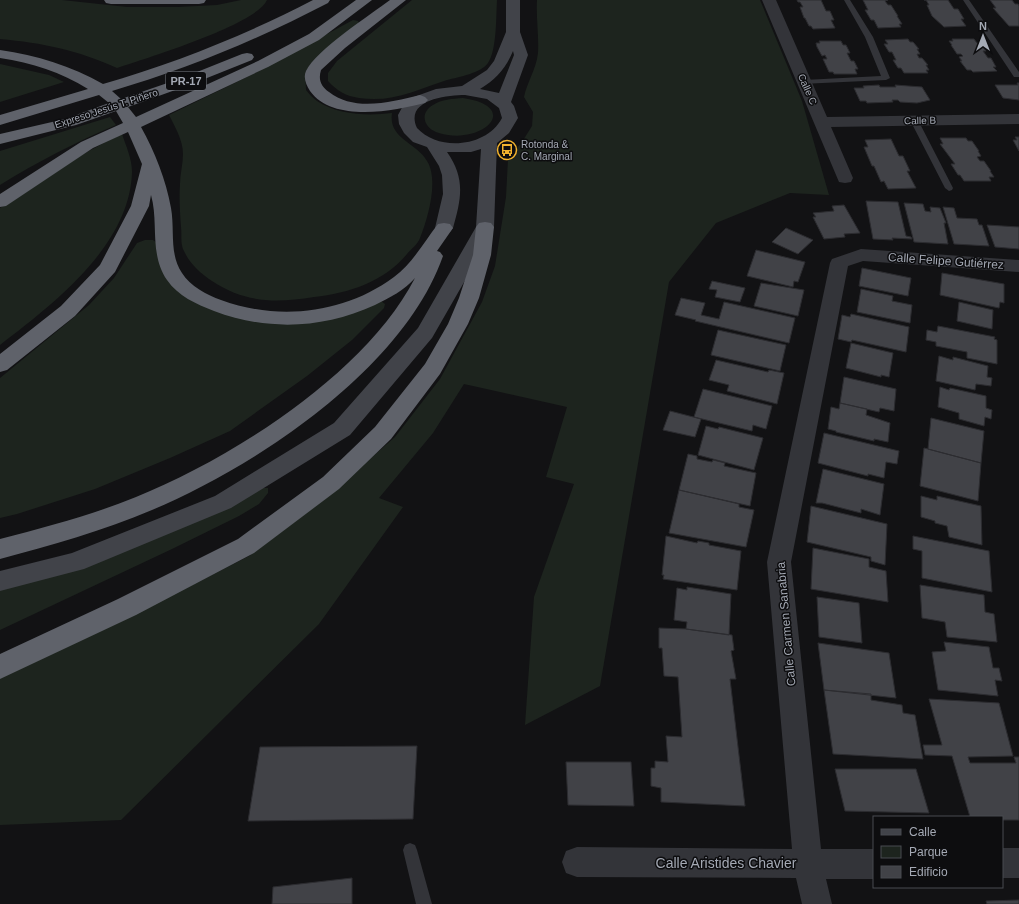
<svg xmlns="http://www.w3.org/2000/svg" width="1019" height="904" font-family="Helvetica,sans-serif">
<rect width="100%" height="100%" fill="#121214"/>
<path fill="#1d241e" d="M0,0H62L127,7H178L217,5L241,0H267C256,25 146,58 117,68C77,50 43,43 0,39Z
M412,0H497C496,16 497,50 488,63C481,73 459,77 447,80C416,90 393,103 359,98C346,96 337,91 328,81V73L337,61Z
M537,0H760L802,101L829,195L790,193L716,223L669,282L600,686L525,725L534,597L574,484L546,477L567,407L464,384L433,433L379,498L403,507L319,624L121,820L0,825V677L139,612L249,556L317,505L395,437L440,379L482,302L495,266L506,197L508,159L522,142L532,126L533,112L524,97C527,82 536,70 538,53C539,36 536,18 537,0Z
M353,20L358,21L359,24C348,33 313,58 308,68C304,74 306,83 306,90C309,94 313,98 317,101C338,115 368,116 392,113C388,139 416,142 427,161C439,180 428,218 420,238C418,244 411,249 407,254C384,282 349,293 314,297C276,303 245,303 212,281C200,273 190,264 184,251C180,244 182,234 181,227C180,213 179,198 180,184C180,174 183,164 183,154C183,140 175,127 169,115L253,74Z
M0,64L49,75L64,82L0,102Z
M463,98C523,107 482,146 439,133C425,129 418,114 433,105C442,99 452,99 463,98Z
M110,117L116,125C76,142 37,162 0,185V151Z
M122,134C126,146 132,159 132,172C130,246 53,304 0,345V208C39,180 78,155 122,134Z
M145,240H153L157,243L168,278L255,320L381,301L385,304L384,308L352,340L307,376L230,431L170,458L95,489L17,514L0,518V378L89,305L114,278L137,243Z
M261,488H268V493L259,504L239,516L172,549L0,630V589Z"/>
<path fill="#414247" stroke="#2c2c30" d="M797,0H821L826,11H830L834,20H831L835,28L813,29L811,26H809L805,18H804L800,7H803L800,2H798Z
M863,0H888L885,1L888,5H891L898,16H897L902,24H899L901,27L878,28L874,20H871L865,10H868Z
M924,0H948L954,9H958L964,19H961L966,26L944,27L932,16L927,5H929L926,0Z
M990,0H1012L1015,4H1018L1019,6V26H1009L993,8H996Z
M908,39L910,42H913L919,49H917L920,54H917L919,58H922L928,65H926L929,70H926L928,73H904L901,68H898L893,60H896L892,52H889L884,44H888L885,40Z
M952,39H974L977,43H980L986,51H983L988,58H991L996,67H993L997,71L973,72L971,70H967L960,61H962L959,57L963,56L961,54H957L951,45H952L949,41H953Z
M819,41H841L843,45H846L850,53H847L851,61H854L858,69H855L857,74H834L833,72H829L823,59H827L825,55L822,56L817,47L816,43H820Z
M1017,83H1019V100L1003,98L995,85H1018Z
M879,85L880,87H896L895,85L922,87L930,100L917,103L900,102L898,100H892L893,102L867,103L866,101H860L854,88H864L863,86Z
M1015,137H1019V151L1013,140H1017Z
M940,138H966L968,141H972L979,151H978L981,156L977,157L980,161H984L991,171H990L994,177H989L991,181H964L960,175H958L951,164H955L940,144H943Z
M891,139L899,156H903L910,171H907L916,188L888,189L884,181L881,182L874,166H872L864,147H868L865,140Z
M866,201L898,202L906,236L911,237L912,239L892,238L893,240L873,239Z
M904,203L923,204L925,211L931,212L930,207L940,208L946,223H944L948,244L914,242Z
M844,205L860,233L844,234L845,237L824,239L813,217H816L813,213L834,211L832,206Z
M943,207L954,208L957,218L977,219L979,225H982L989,246L954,244Z
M987,225L1019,227V249L995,247Z
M786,228L813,240L798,254L772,242Z
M756,250L805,262L798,282L794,281L793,287L747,276Z
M862,268L911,278L908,296L859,286Z
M942,273L1004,284V303L1000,302L999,308L940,295Z
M712,281L745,288L740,302L715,297L717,290L709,289Z
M761,283L804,290L798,316L754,306Z
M861,289L893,296L892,301L912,305L910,323L857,312Z
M681,298L705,303L701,315L719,319L724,302L795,318L789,343L695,321L696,320L675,315Z
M959,302L993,310L992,329L957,321Z
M851,314L909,327L906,352L852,340L851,342L838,339L842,315L850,317Z
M938,326L995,337L994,339L997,340V364L967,358V352L936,346V342L926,340L927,330L937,332Z
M718,330L786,345L780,371L711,355Z
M851,343L893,353L889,377L881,375V377L846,368Z
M939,356L953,360V357L988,366L987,377L992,378L991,386L976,384L975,390L936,381Z
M716,360L768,372L769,370L784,373L777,404L727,391L729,385L709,380Z
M844,377L896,389L894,411L880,408L879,412L840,403Z
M940,387L949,390L950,388L986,396V408L992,410L991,419L985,417L984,426L959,419V413L938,407Z
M703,389L772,406L766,429L753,425L752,431L694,417Z
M840,403L867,409L866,415L890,423L888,442L874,439V441L836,432V431L828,429L831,407L839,409Z
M670,411L701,419L695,437L663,430Z
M931,418L984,431L981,463L928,449Z
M706,426L718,429L719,427L763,438L754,470L698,455Z
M824,433L899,451L897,464L886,462L884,478L868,474V476L818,463Z
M924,448L981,463L978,501L920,486Z
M688,454L697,456V459L712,462L713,460L725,463L724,466L756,473L750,506L679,490Z
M823,469L884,484L880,515L861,509V513L822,503H816Z
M679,490L739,504V507L754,510L746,547L669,533Z
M921,496L937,500V496L981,506L982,545L949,537L947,526L935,523V521L921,517Z
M811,506L887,524L885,565L871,561V557L807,542Z
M666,536L697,543L698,541L709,543V545L741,551L737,590L663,579L664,575H662Z
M913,536L989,551L992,592L922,578V551L913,549Z
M813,548L869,559V567L886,571L888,602L811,589Z
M920,585L984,595L985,612L994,614L997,642L947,637L945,622L922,618Z
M687,587L731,594L729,635L686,629L687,622L674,620L677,588L687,590Z
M817,597L859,603L862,643L819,637Z
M659,628L686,629L732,635L734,650L731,651L736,679H730L745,806L661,802V788L651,786V768H655V761L668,762L666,736L682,737L678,677L664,676L662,648H659Z
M944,642L989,647L993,668H999L1002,681L995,680L998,696L938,690L932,652L946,651Z
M818,643L889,653L896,698L824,690Z
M824,690L871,694V700L902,705L903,713L915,715L923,759L833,754Z
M929,699L999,703L1013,756L968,757L970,763H1016L1014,757H1019V820H1002V817H970L952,756L925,755L923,745H942Z
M417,746L413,819L248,821L260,747Z
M566,762H631L634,806L568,805Z
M835,769H916L929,813L845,811Z
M352,878V904H272L273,887Z
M1019,900V904H987L986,901Z"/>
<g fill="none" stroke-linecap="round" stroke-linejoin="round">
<path fill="#333439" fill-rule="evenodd" d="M844,0H850L873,37L890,78L886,80L801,84V80H804L881,76L865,37Z
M963,0H969L1019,72V77H1014Z
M911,118H914L918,120L953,188L952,190L949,191L945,188L910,120Z
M410,843L415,845L417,850L432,904H416L403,850L405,845Z"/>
<path fill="#333439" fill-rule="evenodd" d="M762,0H776L827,117L1019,114V124L831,127L853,178L851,182L845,183L839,182Z
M861,249L1019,260V272L863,261L848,266L791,562L821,849H874V879H826L832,904H802L796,878L577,877L566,873L562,862L566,851L577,847L792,849L767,562L830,263L832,259Z
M1002,848H1019V878H1002Z"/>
<path fill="#414349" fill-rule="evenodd" d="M506,0H520V32L528,55L511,102L514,106L518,118L509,133L497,143L494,227L467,277L432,338L350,435L231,508L84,569L0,591V571L72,553L215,496L334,423L418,328L476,227L481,149L471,152H447C466,179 461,199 453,228L450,232L444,233L438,232L435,228L443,194L442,175L439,166L427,147L413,142L404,133L399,124L398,115L404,104L411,98L436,89L462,86L487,70L494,61L506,32ZM513,51L514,55L499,93L480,89C496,80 506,68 513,51ZM465,95L487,99L499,108L502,118C487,147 439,152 417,128C404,100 446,95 465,95Z"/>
<path fill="#5f626a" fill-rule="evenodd" d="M104,0H206L204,3L199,4H111L106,3Z
M313,0H330L328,3C259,39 187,69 112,91L121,99L182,78L242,54L247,53L252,54L254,57L252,60L192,84L128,107L136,117L258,61L309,34L356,0H372L319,40L268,67L141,127C155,152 166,180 171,208C175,230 169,254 182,273C190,286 207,295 221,300C278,321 344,314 394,277C412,264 424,242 438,224L444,223L450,224L453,228L437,251L440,252L443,256C404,368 257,466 152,510C103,531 51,545 0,559V539C46,527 92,515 136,497C233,458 366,373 415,278C405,290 389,298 375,305C323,329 267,331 214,311C196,304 178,296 167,280C149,254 159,223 151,195L149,206L115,272L75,316L7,370L0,372V354L61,306L100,265L131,206L142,164L128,132L93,148L6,206L0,207V194L81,142L123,123L116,111L76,125L0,144V134L65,119L109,103L99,95L0,125V115L88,89C61,72 32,63 0,58V50C37,55 71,66 103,84C175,63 246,35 313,0Z
M390,0H406L345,48L321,70C318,80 321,86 329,92C354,112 392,102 420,95L425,97L428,100L425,103C394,111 333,123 310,91C306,85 303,77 306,71C316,50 370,15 390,0Z
M485,222L491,223L494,227L491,255L479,298L468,324L440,374L391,439L339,489L254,553L136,615L0,679V654L118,599L238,539L323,477L375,427L425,364L448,324L459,298L473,255L476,227L479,223Z"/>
</g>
<defs>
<g id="bus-ring" transform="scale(1)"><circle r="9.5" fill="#0d0d0f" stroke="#f1b22e" stroke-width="1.5"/><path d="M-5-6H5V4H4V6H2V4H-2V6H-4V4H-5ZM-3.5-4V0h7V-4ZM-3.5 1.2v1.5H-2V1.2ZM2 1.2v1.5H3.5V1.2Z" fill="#f1b22e"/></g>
</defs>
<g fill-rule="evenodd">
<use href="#bus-ring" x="507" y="150"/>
</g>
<g text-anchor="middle" stroke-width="3" stroke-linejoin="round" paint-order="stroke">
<g font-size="10" fill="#a4a9b4" stroke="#0d0d0f">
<text transform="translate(808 89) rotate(66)" y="4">Calle C</text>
<text transform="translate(106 108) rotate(-18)" y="4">Expreso Jesús T. Piñero</text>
<text transform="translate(920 120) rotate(-1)" y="4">Calle B</text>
</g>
<g font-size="10" fill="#a4a9b4" stroke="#0d0d0f" text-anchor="start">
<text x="521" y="148">Rotonda &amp;<tspan x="521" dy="12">C. Marginal</tspan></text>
</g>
<rect fill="#0d0d0f" stroke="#777a82" stroke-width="1" x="166" y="72" width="40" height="18" rx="3"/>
<g font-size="11" font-weight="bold" fill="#a4a9b4">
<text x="186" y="85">PR-17</text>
</g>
<g font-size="12" fill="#a4a9b4" stroke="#0d0d0f">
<text transform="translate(946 261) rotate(4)" y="4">Calle Felipe Gutiérrez</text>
<text transform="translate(786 624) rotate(-95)" y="4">Calle Carmen Sanabria</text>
</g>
<g font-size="14" fill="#a4a9b4" stroke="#0d0d0f">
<text x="726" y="868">Calle Aristides Chavier</text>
</g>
</g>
<rect x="873" y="816" width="130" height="72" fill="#0d0d0f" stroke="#494b51"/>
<rect x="881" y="829" width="20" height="6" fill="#414349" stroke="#494b51"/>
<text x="909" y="836" font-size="12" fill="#a4a9b4">Calle</text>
<rect x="881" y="846" width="20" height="12" fill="#1d241e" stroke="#494b51"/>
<text x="909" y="856" font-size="12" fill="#a4a9b4">Parque</text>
<rect x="881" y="866" width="20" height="12" fill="#414247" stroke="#494b51"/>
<text x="909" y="876" font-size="12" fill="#a4a9b4">Edificio</text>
<g transform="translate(983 36)" stroke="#0d0d0f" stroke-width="3" paint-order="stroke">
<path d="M0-3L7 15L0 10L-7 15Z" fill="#a4a9b4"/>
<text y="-6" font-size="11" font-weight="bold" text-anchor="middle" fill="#a4a9b4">N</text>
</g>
</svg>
